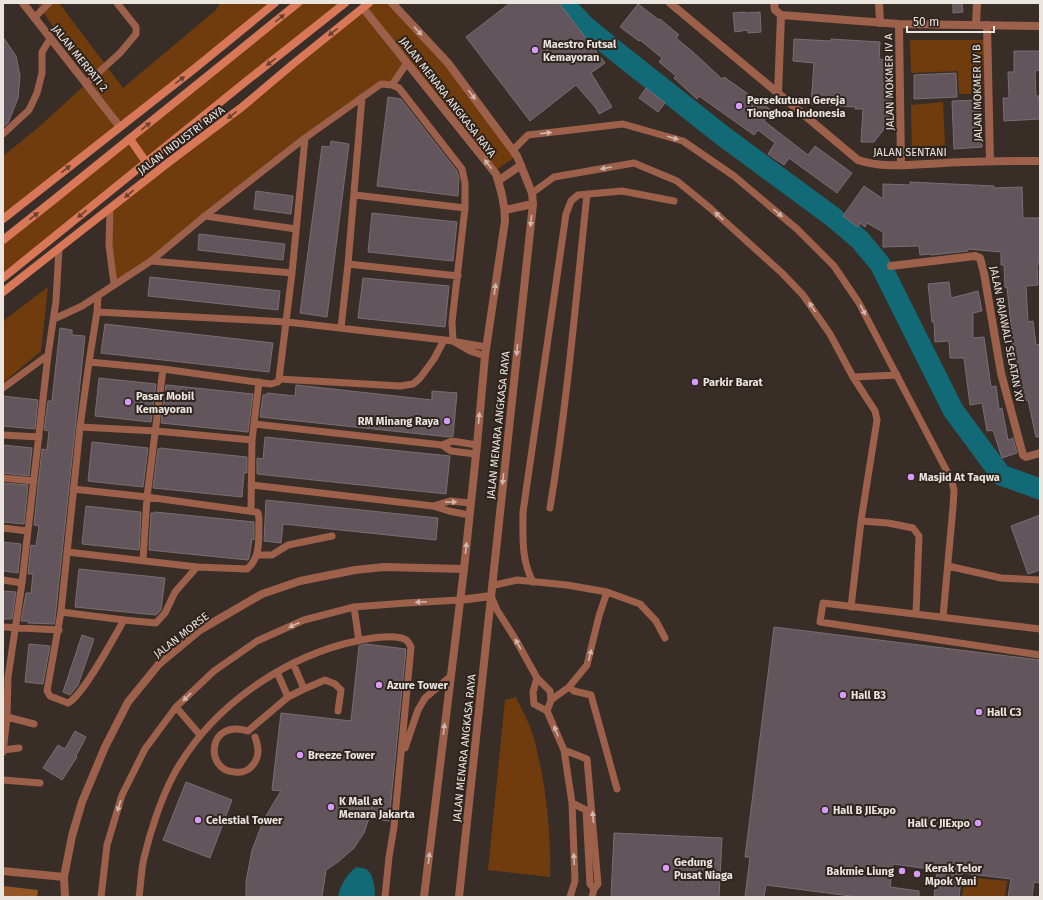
<svg xmlns="http://www.w3.org/2000/svg" width="1043" height="900" font-family="'Fira Sans',sans-serif">
<rect width="100%" height="100%" fill="#382e27"/>
<path fill="#703c0d" d="M37,3H59L123,88L216,10L220,3H275L3,221V156L40,126L87,83L116,120Z
M298,3H345L3,278V240Z
M369,3H392L448,63L515,157L495,171L407,62L392,84L381,83L151,261L114,284L110,209Z
M910,40H984L983,94H959L958,71L911,73Z
M943,102L945,145L935,146L934,150L937,158L912,156L911,105Z
M48,287L41,351L3,383V321Z
M516,697C522,710 530,724 534,739C546,783 551,831 550,877L488,870L505,700Z
M965,877L1007,881L1005,897H962Z"/>
<path fill="#945624" d="M3,886L38,890L37,897H3Z"/>
<path fill="#116a75" d="M356,867C359,868 364,868 366,869C374,874 375,889 375,897H338C341,884 346,876 356,867Z"/>
<g fill="none" stroke-linecap="round" stroke-linejoin="round">
<path stroke="#116a75" stroke-width="21" d="M563,3L586,27L623,57L723,136L833,217L860,240L880,264L953,410L1001,475L1040,489"/>
</g>
<path fill="#62565c" stroke="#7a6d74" d="M510,3H559L605,63L591,73L612,107L599,114L596,108L576,85L530,121L466,37Z
M953,3H962L963,12L953,13Z
M638,4L659,20L660,19L679,35L676,38L693,52L722,79L724,77L771,110L764,121L808,155L815,146L852,173L837,193L789,158L784,165L768,154L775,143L758,130L754,135L699,96L697,99L674,78L676,76L659,62L662,58L640,40L639,41L620,27Z
M745,12V13L760,12L761,32L748,33V30L735,32L733,13Z
M3,37L16,56L20,76L18,98L8,123L3,127Z
M794,39L831,41V39L880,42L879,59L894,60L893,83L888,124L874,142H861L863,109H855L856,107L811,104L814,63L793,61Z
M1014,51H1040V70L1035,71L1036,96H1039L1040,119L1004,121L1003,98H1009L1008,72H1014Z
M956,73L957,97L914,99V75Z
M646,88L665,103L658,112L639,98Z
M388,97L401,99L457,171L459,178L458,196L377,186Z
M980,100L982,147L954,149L952,101Z
M331,141L349,144L327,317L300,313L322,146L330,147Z
M910,182L994,186V188L1022,187L1023,218H1040V264H1037L1038,285L1026,286L1028,322L1033,321L1036,345L1040,344V437H1036L1028,400L1024,401L1018,380L1021,379L1014,347H1013L1007,287L1005,288L1004,265H1001V252L968,249V251L931,255V254L920,255L919,246L883,247V232L867,223L865,227L860,223L858,227L843,216L864,186L883,199V184L910,185Z
M256,191L293,196L291,214L254,209Z
M372,213L457,222L453,261L368,252Z
M199,234L285,244L283,260L198,250Z
M150,277L280,291L278,310L148,296Z
M363,278L449,286L445,327L358,318Z
M949,282L951,298L978,291L982,311L973,313V338L984,337L991,387L996,386L999,409L1002,408L1008,440L1013,438L1017,453L1002,458L993,430L987,431L982,403L970,405L964,358H950L949,341L935,342L934,322H932L928,284Z
M105,324L273,343L269,372L101,353Z
M60,328L72,330V335L85,336L55,619L54,624L28,623V621H21L26,593H31L33,574H28L31,545L36,546L39,526L34,525L42,449L47,450L49,431L44,430L48,401H52Z
M99,378L156,384L151,422L95,416Z
M166,385H167L253,394L248,432L161,423Z
M296,385L432,400V391L457,393L453,436L449,437L260,417L263,395H266L267,393L295,396Z
M3,396L38,400L35,429L3,426Z
M265,437L450,456L446,494L257,474V458L263,459Z
M92,442L148,448L143,487L88,481Z
M3,445L32,448L29,476L3,473Z
M160,448L247,457V473H244L242,497L153,488L158,449Z
M3,483L28,485L24,524L3,522Z
M266,500L438,518L436,540L283,524L281,543L264,541Z
M86,506L141,512L139,550L82,544Z
M155,512L254,522V540L252,539L249,558L248,560L149,550L151,513H155Z
M1040,515V570L1028,574L1011,526Z
M3,542L21,544L18,573L3,571Z
M79,569L165,578L161,610L156,615L75,607Z
M3,591L16,592L12,619H3Z
M774,627L1040,660V883L1034,882L1032,897H1008L1011,879L962,873L959,897H934L937,870L893,864L890,887L919,891V897H858L766,885L764,897H745L750,857H745Z
M82,635L94,639L78,685L70,695L63,692Z
M29,644L50,646L43,684L25,682Z
M366,644L406,649L389,821L369,818L364,833L354,848L338,862L326,870L322,897H246V882L252,850L264,819L281,791L272,790L281,713L351,721L359,646Z
M75,731L86,737L76,756L77,757L62,780L43,768L58,745L65,749Z
M186,782L232,800L210,858L163,840Z
M614,833L722,838L719,897H611Z"/>
<g fill="none" stroke-linecap="round" stroke-linejoin="round">
<path stroke="#9d604b" stroke-width="7" d="M34,18L49,3
M87,83L120,53L136,34V27L117,3
M392,85L407,63
M3,134L29,110L37,93L42,73V52L50,39
M513,150L528,135L623,124L683,141L734,176L797,229L834,266L859,303L952,481L954,491L953,507L943,617
M532,193L554,177L634,163L677,181L710,208L782,273L803,295L830,334L853,377L875,411L877,420L861,521L888,523L913,528L919,536L916,614
M355,195L465,208
M110,209L109,245L114,284
M205,216L296,229
M151,261L292,273
M348,264L458,276
M98,296L97,312L89,362L80,427L61,612L47,691L50,696L68,703C83,696 114,637 124,620
M54,319L82,306L151,261L205,216L305,138L381,84L392,85L399,88L462,169L465,183V208L452,322L453,341L287,322L97,312
M341,328L348,264L362,97
M453,341L470,351L485,356
M457,342L486,347
M89,362L163,369L271,384L278,382L279,379L292,273L305,138
M853,377L897,375
M279,379L400,386L413,384L420,378L434,359L444,340
M3,388L48,355
M254,424L442,445L451,451L476,454
M80,427L156,431L252,440
M3,435L39,437
M442,445L452,441L477,445
M3,478L34,481
M251,485L433,506L449,511L469,515
M433,506L450,501L470,503
M550,508C567,404 576,299 587,194
M251,511L252,440L259,382
M3,528L28,531
M67,552L197,567L247,569C262,557 258,537 259,519L258,513L256,512L147,497L73,489
M257,555H272L288,545L332,536
M143,560L147,497L163,369
M948,566L1001,578L1040,580
M3,580L22,583
M533,582C521,560 523,537 523,512L566,214L571,201L578,195L622,191L674,201
M492,583L495,585L517,580L567,585L607,592L640,604L656,621L665,638
M491,596L497,610L516,640L537,678L550,691L551,700L547,711
M354,607L359,641
M851,607L861,521
M61,612L124,620L156,623L165,613L175,592L197,567
M3,627L59,630
M1040,629L823,603L820,622L1040,655
M293,663L304,689L325,680L335,684L341,690L338,711
M277,672L288,697
M537,678L533,692L534,704L547,711L564,750L572,803L575,881L570,897
M569,687L574,691L591,695L617,789
M551,700L569,687L587,665L599,616L607,592
M176,707L200,735
M7,717L34,724
M255,737C259,748 260,757 252,766C248,771 241,773 235,772C205,772 206,718 248,731L288,697L304,689
M405,748L418,710L425,698L451,676
M3,750L19,748
M564,750L587,759L598,884L594,889L592,897
M3,752L7,717L8,677L22,583L48,355L56,301L59,248
M3,780L40,783
M572,803L586,810L590,884L594,889
M101,897L107,845L122,795L145,749L176,707L214,671L257,641L304,620L354,607L406,603L460,600
M139,897C141,884 141,870 144,858C150,832 161,799 173,776C210,707 285,655 361,640C372,638 397,634 406,640C408,641 410,645 411,647L394,827L389,857L385,897"/>
<path stroke="#9d604b" stroke-width="8" d="M23,3L120,127
M774,3L775,10L781,15
M879,3L880,23
M781,15L899,24L1040,26
M899,24L901,165
M976,25L977,3
M987,25L990,161
M778,93L781,15
M891,266L975,256L980,258L984,273L1001,373L1023,455L1026,457L1040,453
M3,871L64,877
M65,897L64,877L72,836L82,802L105,747L128,702L159,664L200,630L262,594L300,581L355,570L384,567L464,569"/>
<path stroke="#9d604b" stroke-width="8" d="M392,3L448,63L517,156L532,193L533,204L459,897
M670,3L858,160C883,169 917,164 944,163C976,161 1008,161 1040,161
M363,8L496,174C501,190 505,204 505,221L485,356L477,445L464,569L424,897
M498,181L521,165
M505,210L533,204
M460,600L491,596"/>
<path stroke="#d97858" stroke-width="8" d="M130,139L146,162
M3,219L194,69L275,3
M3,240L56,198L298,3
M3,278L244,83L345,3
M3,292L169,162L242,107L293,64L369,3"/>
</g>
<defs><path id="oneway-solid" d="M-6-.8H1V-3.2L6.5 0L1 3.2V.8H-6Z"/></defs>
<g fill="#6a4132">
<use href="#oneway-solid" transform="translate(280 18) rotate(-39)"/>
<use href="#oneway-solid" transform="translate(333 32) rotate(142)"/>
<use href="#oneway-solid" transform="translate(271 62) rotate(142)"/>
<use href="#oneway-solid" transform="translate(180 80) rotate(-38)"/>
<use href="#oneway-solid" transform="translate(232 115) rotate(143)"/>
<use href="#oneway-solid" transform="translate(146 126) rotate(-39)"/>
<use href="#oneway-solid" transform="translate(66 169) rotate(-38)"/>
<use href="#oneway-solid" transform="translate(129 194) rotate(141)"/>
<use href="#oneway-solid" transform="translate(82 214) rotate(141)"/>
<use href="#oneway-solid" transform="translate(34 216) rotate(-38)"/>
</g>
<g fill="#d0b6ac">
<use href="#oneway-solid" transform="translate(418 31) rotate(47)"/>
<use href="#oneway-solid" transform="translate(472 95) rotate(53)"/>
<use href="#oneway-solid" transform="translate(546 133) rotate(-7)"/>
<use href="#oneway-solid" transform="translate(673 138) rotate(16)"/>
<use href="#oneway-solid" transform="translate(488 164) rotate(-128)"/>
<use href="#oneway-solid" transform="translate(606 168) rotate(170)"/>
<use href="#oneway-solid" transform="translate(778 213) rotate(40)"/>
<use href="#oneway-solid" transform="translate(719 216) rotate(-137)"/>
<use href="#oneway-solid" transform="translate(531 221) rotate(96)"/>
<use href="#oneway-solid" transform="translate(495 289) rotate(-82)"/>
<use href="#oneway-solid" transform="translate(812 307) rotate(-124)"/>
<use href="#oneway-solid" transform="translate(863 310) rotate(62)"/>
<use href="#oneway-solid" transform="translate(517 350) rotate(96)"/>
<use href="#oneway-solid" transform="translate(479 418) rotate(-85)"/>
<use href="#oneway-solid" transform="translate(503 479) rotate(96)"/>
<use href="#oneway-solid" transform="translate(451 502)"/>
<use href="#oneway-solid" transform="translate(466 548) rotate(-84)"/>
<use href="#oneway-solid" transform="translate(421 602) rotate(177)"/>
<use href="#oneway-solid" transform="translate(294 625) rotate(156)"/>
<use href="#oneway-solid" transform="translate(518 644) rotate(-119)"/>
<use href="#oneway-solid" transform="translate(590 655) rotate(-76)"/>
<use href="#oneway-solid" transform="translate(187 697) rotate(136)"/>
<use href="#oneway-solid" transform="translate(444 729) rotate(-83)"/>
<use href="#oneway-solid" transform="translate(556 731) rotate(-112)"/>
<use href="#oneway-solid" transform="translate(119 806) rotate(107)"/>
<use href="#oneway-solid" transform="translate(593 817) rotate(-95)"/>
<use href="#oneway-solid" transform="translate(429 858) rotate(-83)"/>
<use href="#oneway-solid" transform="translate(574 859) rotate(-93)"/>
</g>
<g fill="#d79bf9" stroke="#2e241d" stroke-width="1.5">
<circle cx="535" cy="50" r="4"/>
<circle cx="739" cy="106" r="4"/>
<circle cx="695" cy="382" r="4"/>
<circle cx="128" cy="402" r="4"/>
<circle cx="447" cy="421" r="4"/>
<circle cx="911" cy="477" r="4"/>
<circle cx="379" cy="685" r="4"/>
<circle cx="843" cy="695" r="4"/>
<circle cx="979" cy="712" r="4"/>
<circle cx="300" cy="755" r="4"/>
<circle cx="331" cy="807" r="4"/>
<circle cx="825" cy="810" r="4"/>
<circle cx="198" cy="820" r="4"/>
<circle cx="978" cy="823" r="4"/>
<circle cx="666" cy="868" r="4"/>
<circle cx="902" cy="871" r="4"/>
<circle cx="917" cy="874" r="4"/>
</g>
<g text-anchor="middle" stroke-width="4" stroke-linejoin="round" paint-order="stroke">
<g font-size="11" font-weight="bold" fill="#ebe5e0" stroke="#2e241d" text-anchor="start">
<text x="543" y="48">Maestro Futsal<tspan x="543" dy="13">Kemayoran</tspan></text>
<text x="747" y="104">Persekutuan Gereja<tspan x="747" dy="13">Tionghoa Indonesia</tspan></text>
<text x="703" y="386">Parkir Barat</text>
<text x="136" y="400">Pasar Mobil<tspan x="136" dy="13">Kemayoran</tspan></text>
<text x="439" y="425" text-anchor="end">RM Minang Raya</text>
<text x="919" y="481">Masjid At Taqwa</text>
<text x="387" y="689">Azure Tower</text>
<text x="851" y="699">Hall B3</text>
<text x="987" y="716">Hall C3</text>
<text x="308" y="759">Breeze Tower</text>
<text x="339" y="805">K Mall at<tspan x="339" dy="13">Menara Jakarta</tspan></text>
<text x="833" y="814">Hall B JIExpo</text>
<text x="206" y="824">Celestial Tower</text>
<text x="970" y="827" text-anchor="end">Hall C JIExpo</text>
<text x="674" y="866">Gedung<tspan x="674" dy="13">Pusat Niaga</tspan></text>
<text x="925" y="872">Kerak Telor<tspan x="925" dy="13">Mpok Yani</tspan></text>
<text x="894" y="875" text-anchor="end">Bakmie Liung</text>
</g>
<g font-size="11" fill="#ebe5e0" stroke="#2e241d">
<text transform="translate(80 58) rotate(51)" y="4">JALAN MERPATI 2</text>
<text transform="translate(889 82) rotate(-91)" y="4">JALAN MOKMER IV A</text>
<text transform="translate(977 93) rotate(-91)" y="4">JALAN MOKMER IV B</text>
<text transform="translate(448 97) rotate(52)" y="4">JALAN MENARA ANGKASA RAYA</text>
<text transform="translate(181 140) rotate(-37)" y="4">JALAN INDUSTRI RAYA</text>
<text x="910" y="156">JALAN SENTANI</text>
<text transform="translate(1007 334) rotate(79)" y="4">JALAN RAJAWALI SELATAN XV</text>
<text transform="translate(498 425) rotate(-84)" y="4">JALAN MENARA ANGKASA RAYA</text>
<text transform="translate(181 635) rotate(-38)" y="4">JALAN MORSE</text>
<text transform="translate(464 748) rotate(-84)" y="4">JALAN MENARA ANGKASA RAYA</text>
</g>
</g>
<rect width="1043" height="900" fill="none" stroke="#ebe5e0" stroke-width="8"/>
<path d="M907 26v6h87v-6" fill="none" stroke="#ebe5e0" stroke-width="2"/>
<text x="913" y="26" font-size="12" fill="#ebe5e0" stroke="#2e241d" stroke-width="3" paint-order="stroke">50 m</text>
</svg>
